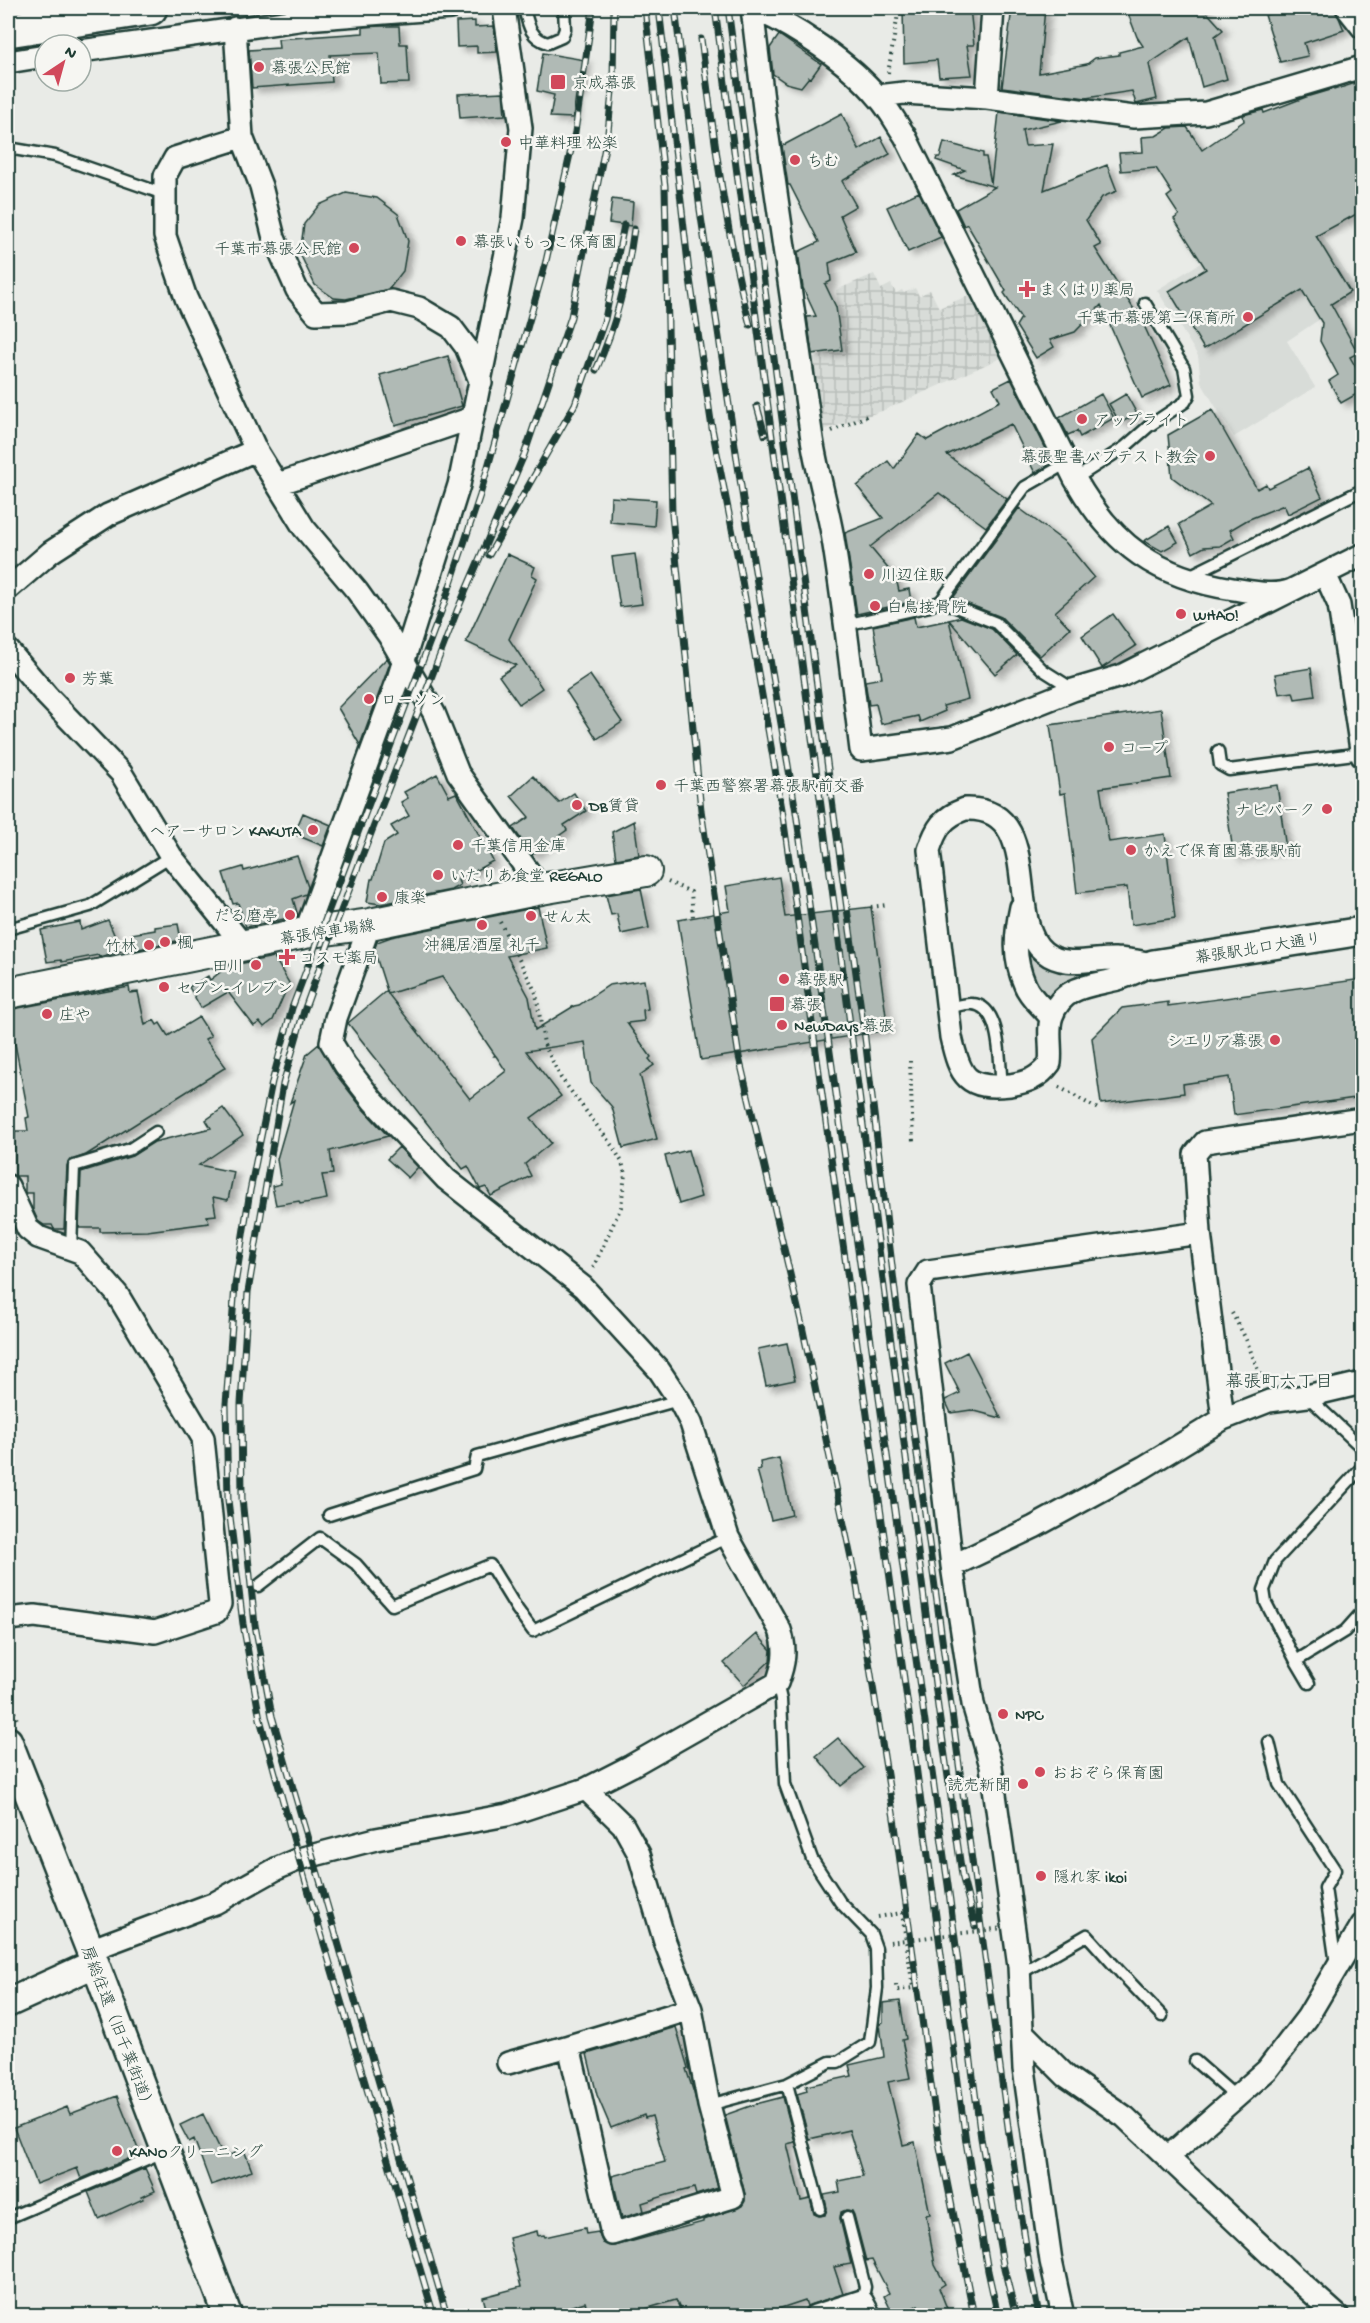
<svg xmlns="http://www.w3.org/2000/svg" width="1370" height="2323" font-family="'Gochi Hand','Klee One',sans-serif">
<defs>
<pattern id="industrial-grid" width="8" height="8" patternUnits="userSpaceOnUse" patternTransform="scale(1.5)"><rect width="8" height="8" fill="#d8dcd8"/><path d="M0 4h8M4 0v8" fill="none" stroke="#b9beba"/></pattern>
<filter id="shadow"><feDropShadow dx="6" dy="4" stdDeviation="3" flood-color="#0004"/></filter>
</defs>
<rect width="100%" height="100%" fill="#e9ebe7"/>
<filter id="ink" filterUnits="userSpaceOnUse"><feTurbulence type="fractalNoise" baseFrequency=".0167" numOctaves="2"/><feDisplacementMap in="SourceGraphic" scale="12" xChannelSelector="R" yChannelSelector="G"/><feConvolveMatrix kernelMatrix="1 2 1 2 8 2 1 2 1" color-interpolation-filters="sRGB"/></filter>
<g filter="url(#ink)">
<path fill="#d8dcd8" d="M1300,201L1359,293L1287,341L1315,387L1234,437L1201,382L1198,356L1157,290Z"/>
<path fill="url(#industrial-grid)" d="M874,274L881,289L891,284L896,293L902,290L904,293L915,288L919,296L930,290L939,308L972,294L1003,357L882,411L820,431L809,358L843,351L836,290Z"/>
<path fill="#c7cec9" stroke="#73867e" stroke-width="1.5" d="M1030,945L1121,972C1088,976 1078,973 1056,1000C1031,992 1030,971 1026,949Z"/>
<path fill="#b0bab5" stroke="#1f3d34" stroke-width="1.5" filter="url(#shadow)" d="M903,8H928V12L970,8L974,45H967L972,75L939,77L937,60L904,63Z
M1012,8H1045L1039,73L1087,64L1095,58L1119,55V52L1143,46L1137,37L1126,8H1203L1223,30L1215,36L1227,79L1202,87L1189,37L1149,64L1157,99L1136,104L1132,91L1086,98L1002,87Z
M1293,8H1335L1344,30L1304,43L1308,56L1280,62L1265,15Z
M475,21V27L494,26L497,52L477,53V46L457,47L456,22Z
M381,26H399L400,44H407L409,83L381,84L379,53L330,55L332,82L252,88L249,50L279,48L278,39L363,33V27Z
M779,35L821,64L811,78L809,77L801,87L786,83L773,74L770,48Z
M543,53L585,60L581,93L576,95L573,118L550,117L554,95L537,91Z
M1362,81V211L1316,236L1350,292L1331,304L1358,353L1350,357L1362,378V391L1341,403L1329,381L1338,375L1320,341L1322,323L1302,290L1204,349L1169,291L1206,269L1174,219L1179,215L1167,197L1172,193L1156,168L1121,171L1119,153L1143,152L1142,137L1156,136L1169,128L1187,127L1202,150L1244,121L1243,115L1263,110L1264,113L1306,97L1333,89L1334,90Z
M503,92L505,115L460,118L458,94Z
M999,112L1062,121L1022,130L1025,146L1053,144L1044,190L1107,165L1117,191L1102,197L1086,220L1101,245L1095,248L1135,311L1137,310L1171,385L1142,398L1101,305L1075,332L1050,340L1054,347L1036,358L1016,326L1021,318L1004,293L1006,291L967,224L964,226L956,209L995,187L954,175L965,170L936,160L937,157H940L944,142L983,153V157H986L991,184Z
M842,114L859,150L881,137L890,154L842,181L856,206L840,215L856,252L829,263L831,281L825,284L836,307L842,350L812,354L807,317L816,316L803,288L798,252L819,242L790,185H788L782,146Z
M919,192L941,237L908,252L887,207Z
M346,193L377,198L398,214L408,241L403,271L389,289L346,299L334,298L315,285L300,254L304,224L319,205Z
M612,199L633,202L631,226L609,223Z
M448,356L462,406L395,425L380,375Z
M1011,379L1053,463L1035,473L1011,424L947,455L1007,499L986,527L939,493L870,547L896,578L899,591L909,589L911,602L857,614L845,533L883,518L857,486L888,461L894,469L919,434L927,440L1000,401L993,388Z
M1101,394L1114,418L1080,437L1077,431L1068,435L1059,418Z
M1126,394L1137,414L1120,423L1109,404Z
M1212,410L1257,489L1266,484L1268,488L1308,468L1322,497L1288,514L1284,505L1247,520L1230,530L1234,538L1220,546L1204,547L1193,553L1179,524L1211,506L1172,477L1168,435Z
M611,497L656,500L654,526L610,522Z
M1019,508L1066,543L1094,577L1055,612L1070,628L1040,656L1001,617L953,598Z
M1169,526L1178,542L1162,551L1144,541Z
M507,554L535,567L532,575L537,578L509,639L542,688L519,704L499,676L516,665L466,642Z
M635,554L642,604L620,607L612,557Z
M1113,614L1136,646L1102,668L1082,636Z
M914,617L916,627L949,620L968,699L943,706L945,711L920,722L918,716L881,724L876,704L869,705L865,681L882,678L873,626Z
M961,617L992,629L1017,655L995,674L949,620Z
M387,658L390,663L360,745L338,708Z
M1311,668L1315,696L1295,699L1293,692L1279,694L1275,674Z
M590,675L622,722L597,739L566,691Z
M1161,709L1171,778L1100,788L1109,842L1165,834L1175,918L1131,925L1127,887L1077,893L1065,793L1060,794L1050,725Z
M437,774L449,796L456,793L458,796L493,861L458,880L460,885L451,890L381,904L367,902L371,879H373L384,843L397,835L391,826L409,816L401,802L408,798L404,792Z
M533,776L559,803L574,793L586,811L564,825L567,830L532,855L513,828L529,817L511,796Z
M1277,785L1286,849L1234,857L1224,793Z
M303,813L331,825L323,846L294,834Z
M634,821L639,855L616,859L612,832Z
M297,856L308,887L306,894L293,899L298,916L246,927L238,903L233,904L223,873L243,867L244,871Z
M779,877L785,917L871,907L888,1030L701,1060L678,920L730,911L726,886Z
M641,889L649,928L621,934L617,914L611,915L606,895Z
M538,907L547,948L507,956L529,997L535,1030L574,1006L579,1005L609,985L644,980L648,1009L643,1010L644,1021L627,1023L651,1057L649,1059L654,1065L640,1075L657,1139L623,1148L612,1107L591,1083L585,1042L526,1051L561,1096L531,1118L551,1143L525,1164L531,1176L491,1196L486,1187L480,1189L468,1166L463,1169L348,1023L386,991L470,1099L506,1071L496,1056H494L495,1055L442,977L388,994L374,950L377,942L391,937Z
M108,920L121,951L99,957L98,955L62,962L61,960L47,962L41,930L80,922L81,930Z
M178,924L181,940L134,950L131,934L155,930V927Z
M274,957L289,983L273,1020L264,1027L260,1022L254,1026L228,992L201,1008L189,987L208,976L210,980L228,966Z
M1362,979V1097L1234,1115L1229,1077L1183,1084L1184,1093L1101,1104L1092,1038L1122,1008L1168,1002V1006Z
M129,987L130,993L138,992L145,1025L154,1020L157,1025L160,1023L168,1036L199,1017L211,1036L205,1039L226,1067L86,1155L69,1161L67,1166L64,1229H54L52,1225H44L38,1221L33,1210V1193H25V1176H15V1131H28L26,1118L29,1117L15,1044L10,1045L8,1034V1010Z
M319,1044L335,1073L363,1109L388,1136L330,1151L333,1174L322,1175L327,1199L300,1204L299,1201L276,1205L272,1186L281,1184L277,1159L294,1100L290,1103L307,1054Z
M223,1108L243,1135L199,1165L234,1172L228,1200L213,1197L216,1215L207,1216L209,1223L147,1231L100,1232V1228H79L81,1172L132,1156L154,1142L211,1128L206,1120Z
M399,1147L418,1167L408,1178L387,1159Z
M688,1150L701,1197L679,1204L665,1156Z
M787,1343L795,1380L766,1386L758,1349Z
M967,1352L1001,1418L971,1410L951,1413L945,1400L960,1393L945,1363Z
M779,1458L792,1515L771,1520L757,1470L761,1469L760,1462Z
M757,1634L771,1650L770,1661L744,1685L724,1663Z
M838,1738L864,1768L841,1786L816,1756Z
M900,2001L906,2039L902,2040L910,2078L888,2082L903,2145L915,2142L930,2214L926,2215L935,2265L945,2284L939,2288L950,2316H923L918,2305L898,2316H894L884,2296L889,2293L872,2260L866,2261L854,2215L852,2211L846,2210L841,2212L840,2219L851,2264L834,2267L843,2294L807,2306L805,2300L757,2316H683L676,2300L621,2316H590L585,2302L539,2316H488L483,2297L521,2287L509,2238L537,2231L538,2236L544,2235L545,2237L585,2228L586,2234L598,2232L603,2243L615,2246L703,2222V2220L742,2206L745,2201V2194L725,2115L756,2104L783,2097L795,2142L787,2144L801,2201L810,2199L814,2214L819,2216L825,2215L827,2208L824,2195L840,2192L838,2181L863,2176L849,2130L809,2139L797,2094L807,2091L806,2086L852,2076L849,2065L884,2057L880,2024L883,2022V2003Z
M676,2027L688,2068L686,2069L694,2093L718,2188L696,2195L694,2188L667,2195L642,2203L644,2211L622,2218L612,2176L665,2162L652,2116L645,2118L644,2115L611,2128L597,2095L587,2054Z
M117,2096L140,2154L81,2179L77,2168L36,2184L14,2128L67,2107L70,2114Z
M203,2114L224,2157L244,2150L252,2171L211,2185L194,2139L189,2142L180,2125Z
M145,2168L155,2191L142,2197L143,2199L99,2219L88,2192Z"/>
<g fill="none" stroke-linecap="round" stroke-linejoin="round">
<g stroke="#1f3d34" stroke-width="15">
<path id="service" d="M524,8C528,24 530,38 548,43L562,37L565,29L564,8
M8,148L55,156L164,194
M1075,479L1125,447L1149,426L1185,402L1189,395L1184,368L1145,303
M1187,577L1362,490
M941,601L996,623L1043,670L1073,689
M845,625L930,606L941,601L1025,487L1067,463
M1218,751L1220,765L1229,770L1362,753
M8,929L90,906L171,856
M948,1008C955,1007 964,1003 972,1004C1002,1005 999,1063 1002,1086
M71,1249L74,1166L130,1149L156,1132
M1307,1396L1362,1448
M1362,1467L1275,1561L1264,1590L1266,1603L1296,1661L1345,1631L1362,1612
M329,1515L474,1469L477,1456L679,1400
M258,1586L320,1538L356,1564L392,1605L490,1565L517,1609L533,1631L728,1537
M1296,1661L1309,1683
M1269,1742L1279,1784L1335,1870L1325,1888L1336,1964
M1019,1974L1087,1935L1121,1973L1162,2016
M1195,2061L1237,2098
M787,2084L820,2209
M709,2105L787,2084L830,2062H838L870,2042L877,1988L876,1948L871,1934L840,1902L812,1859L785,1784L781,1700L777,1683
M847,2217L865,2287L862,2301
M8,2218L166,2151"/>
</g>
<g stroke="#1f3d34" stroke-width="26">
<path id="minor" d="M752,8L765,117L812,439C817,471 826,501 832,533C844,605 852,678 861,750L952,738L1073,690L1121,676L1292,590
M752,8C794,25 850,63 879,98C889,109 896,123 905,136L1075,479C1113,546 1157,577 1233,589C1253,592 1273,597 1292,590L1362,555
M1347,8L1362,27
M235,28L242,137L261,186L274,238L297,290L316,313L348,312L391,301L419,308L451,327L466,347L481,383
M81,51L305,19L450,8
M8,62L45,56
M878,96L904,93L987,98L1134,117L1206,113L1362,67
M987,98L993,8
M242,137L175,158L165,176V236L186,298L256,450L304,528L357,591L389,636L434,713L458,773L541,889
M278,484L472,418
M1325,574L1339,605L1362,756
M8,589L51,552L108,515L256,450
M8,650L47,696L121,773L171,856L244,946
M965,809C1046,806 1004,921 1044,952C1065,969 1092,958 1116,959C1128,959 1141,962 1153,964C1142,969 1130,976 1118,979C1092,986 1063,985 1052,1016C1047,1029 1052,1049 1050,1063C1039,1078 1028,1082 1010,1085C967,1090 960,1077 951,1037L929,850C936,828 943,817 965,809Z
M1021,907C1015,935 1013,958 1025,985C1030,998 1043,1007 1051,1018
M305,933L398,679L459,485L513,218L521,128L504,8
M8,1186L28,1229L38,1237L80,1252L117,1294L203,1438L220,1604L216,1612L155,1632L35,1616L8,1619
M1200,1233L1195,1154L1205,1142L1362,1119
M952,1566L1034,1527L1144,1467L1223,1419L1269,1401L1307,1396L1362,1383
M586,1789L623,1825L639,1854L665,1942L691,2009L709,2105L733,2197L612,2234L569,2046L691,2009
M90,1950L215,1903L276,1869L299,1859L376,1839L507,1815L586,1789L631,1766L777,1683C784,1664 787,1650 780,1630L728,1537L691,1423L679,1400L659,1370L583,1287L446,1179L373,1101L345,1065L331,1042L336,1018L370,924
M1023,2033L1066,2076L1125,2117L1292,2275L1338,2316
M508,2063L569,2046
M1168,2157L1267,2070L1307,2018L1362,1925
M815,2316L862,2301L870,2316
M1063,2316L1051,2261L1024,2069L1019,1966L991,1766L973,1704L952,1566L919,1285L928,1271L1200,1233L1223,1419"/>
</g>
<g stroke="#1f3d34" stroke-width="32">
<path id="tertiary" d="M1153,964L1362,931
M8,1741L90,1950L228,2316
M8,2003L94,1964"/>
</g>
<g stroke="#1f3d34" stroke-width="34">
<path id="secondary" d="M8,993L305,933L370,924L541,889L646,871"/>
</g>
<g stroke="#1f3d34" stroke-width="38">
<path id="primary" d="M8,30L150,8"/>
</g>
<path stroke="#1f3d34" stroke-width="4" stroke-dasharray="1.5 4.5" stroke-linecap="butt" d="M888,73L899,8
M832,431L867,416
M668,882L691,892L693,917
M871,907L887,905
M500,922L536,993L544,1044L561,1078L613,1147L622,1162L625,1174L621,1207L593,1268
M910,1061L913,1142
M1059,1087L1098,1109
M1232,1313L1246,1339L1263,1383
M8,1695L17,1720
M878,1917L902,1913L913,1988L897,1990L895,1981
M181,2316L199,2308"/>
<use href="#service" stroke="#f6f6f2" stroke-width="10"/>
<use href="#minor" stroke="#f6f6f2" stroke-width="21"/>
<use href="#tertiary" stroke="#f6f6f2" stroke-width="27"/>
<use href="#secondary" stroke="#f6f6f2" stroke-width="30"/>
<use href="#primary" stroke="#f6f6f2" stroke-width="33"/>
<g stroke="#1f3d34" stroke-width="7">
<path id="rail" d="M645,8L665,186L672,515L701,810L739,1057L801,1321L857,1586L895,1825L939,2142L974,2316
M659,8L689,272L712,428L739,564L782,809L911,1728L966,2142L988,2271L998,2316
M675,8L700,210L744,506L796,812L948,1885L981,2138L1003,2264L1016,2316
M715,8L852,1039L938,1707L962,1875L975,1926
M728,8L834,815L865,1038L896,1299L1009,2134L1029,2265L1039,2316
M701,39C714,136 725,230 750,325
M596,370C617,324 627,278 634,229
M757,406L765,435
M489,555L575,404L605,319L624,225
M434,2316L299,1859L260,1719L243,1624L228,1500L226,1404L235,1285L250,1191L272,1082L292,1008L444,604L480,495L546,261L575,132L593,8
M447,2316L272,1716L255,1625L242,1498L241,1404L248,1292L283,1084L304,1011L329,942L457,611L524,455L571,317L608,132L613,81L614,8"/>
</g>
<use href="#rail" stroke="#f6f6f2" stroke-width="4.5" stroke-dasharray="14" stroke-linecap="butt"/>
<path stroke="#1f3d34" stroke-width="4" stroke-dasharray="1.5 4.5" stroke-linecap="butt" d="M890,1942L1003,1928"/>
</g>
</g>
<g fill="#d1495b" stroke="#f6f6f2" stroke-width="2">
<circle cx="259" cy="67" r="6"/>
<rect x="550" y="74" width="16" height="16" rx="3"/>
<circle cx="506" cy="142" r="6"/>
<circle cx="795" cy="160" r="6"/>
<circle cx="461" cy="241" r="6"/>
<circle cx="354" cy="248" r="6"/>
<path d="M1024 280h6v6h6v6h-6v6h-6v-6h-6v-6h6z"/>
<circle cx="1248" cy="317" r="6"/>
<circle cx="1082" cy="419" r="6"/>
<circle cx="1210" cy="456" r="6"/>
<circle cx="869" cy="574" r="6"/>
<circle cx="875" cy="606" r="6"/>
<circle cx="1181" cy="614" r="6"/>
<circle cx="70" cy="678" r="6"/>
<circle cx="369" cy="699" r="6"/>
<circle cx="1109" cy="747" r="6"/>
<circle cx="661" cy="785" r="6"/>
<circle cx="577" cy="805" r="6"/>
<circle cx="1327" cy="809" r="6"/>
<circle cx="313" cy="830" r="6"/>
<circle cx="458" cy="845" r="6"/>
<circle cx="1131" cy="850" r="6"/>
<circle cx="438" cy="875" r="6"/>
<circle cx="382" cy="897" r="6"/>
<circle cx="290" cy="915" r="6"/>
<circle cx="531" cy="916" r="6"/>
<circle cx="482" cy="925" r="6"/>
<circle cx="165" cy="942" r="6"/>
<circle cx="149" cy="945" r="6"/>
<path d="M284 948h6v6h6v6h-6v6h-6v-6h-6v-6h6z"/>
<circle cx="256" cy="965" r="6"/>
<circle cx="784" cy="979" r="6"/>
<circle cx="164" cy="987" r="6"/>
<rect x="769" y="996" width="16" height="16" rx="3"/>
<circle cx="47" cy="1014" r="6"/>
<circle cx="782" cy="1025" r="6"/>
<circle cx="1275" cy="1040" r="6"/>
<circle cx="1003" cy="1714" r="6"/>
<circle cx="1040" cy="1772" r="6"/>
<circle cx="1023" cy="1784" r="6"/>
<circle cx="1041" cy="1876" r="6"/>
<circle cx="117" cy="2151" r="6"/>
</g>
<g text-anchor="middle" stroke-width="5" stroke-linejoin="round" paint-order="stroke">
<g font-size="16" fill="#1f3d34" stroke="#f6f6f2" text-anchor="start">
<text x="271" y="73">幕張公民館</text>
<text x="572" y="88">京成幕張</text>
<text x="518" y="148">中華料理 松楽</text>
<text x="807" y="166">ちむ</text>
<text x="473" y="247">幕張いもっこ保育園</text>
<text x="342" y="254" text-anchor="end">千葉市幕張公民館</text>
<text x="1039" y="295">まくはり薬局</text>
<text x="1236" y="323" text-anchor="end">千葉市幕張第二保育所</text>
<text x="1094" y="425">アップライト</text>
<text x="1198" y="462" text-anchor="end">幕張聖書バプテスト教会</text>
<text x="881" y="580">川辺住販</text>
<text x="887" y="612">白鳥接骨院</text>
<text x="1193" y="620">WHAO!</text>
<text x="82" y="684">芳葉</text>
<text x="381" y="705">ローソン</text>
<text x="1121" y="753">コープ</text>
<text x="673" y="791">千葉西警察署幕張駅前交番</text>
<text x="589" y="811">DB賃貸</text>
<text x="1315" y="815" text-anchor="end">ナビパーク</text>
<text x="301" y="836" text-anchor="end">ヘアーサロン KAKUTA</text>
<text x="470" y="851">千葉信用金庫</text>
<text x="1143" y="856">かえで保育園幕張駅前</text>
<text x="450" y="881">いたりあ食堂 REGALO</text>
<text x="394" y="903">康楽</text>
<text x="278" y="921" text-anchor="end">だる磨亭</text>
<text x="543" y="922">せん太</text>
<text x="177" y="948">楓</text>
<text x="482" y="950" text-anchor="middle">沖縄居酒屋 礼千</text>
<text x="137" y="951" text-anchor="end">竹林</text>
<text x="299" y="963">コスモ薬局</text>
<text x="244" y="971" text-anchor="end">田川</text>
<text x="796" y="985">幕張駅</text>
<text x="176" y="993">セブン-イレブン</text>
<text x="790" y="1010">幕張</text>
<text x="59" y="1020">庄や</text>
<text x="794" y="1031">NewDays 幕張</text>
<text x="1263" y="1046" text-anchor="end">シエリア幕張</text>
<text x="1015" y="1720">NPC</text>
<text x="1052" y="1778">おおぞら保育園</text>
<text x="1011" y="1790" text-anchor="end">読売新聞</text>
<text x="1053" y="1882">隠れ家 ikoi</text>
<text x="129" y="2157">KANOクリーニング</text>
</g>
<g font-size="16" fill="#1f3d34" stroke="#f6f6f2">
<text transform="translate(327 931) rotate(-9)" y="6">幕張停車場線</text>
<text transform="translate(1258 947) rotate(-9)" y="6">幕張駅北口大通り</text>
<text transform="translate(119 2028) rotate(69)" y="6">房総往還（旧千葉街道）</text>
</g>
<g font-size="18" fill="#1f3d34" stroke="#f6f6f2">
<text x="1279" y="1387">幕張町六丁目</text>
</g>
</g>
<rect width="1370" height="2323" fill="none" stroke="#f6f6f2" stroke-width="30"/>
<rect x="15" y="15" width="1340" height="2293" fill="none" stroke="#1f3d34" stroke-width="2" filter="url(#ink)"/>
<g transform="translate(63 63) rotate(36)"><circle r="28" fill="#f6f6f2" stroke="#a0aca6" stroke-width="1.5"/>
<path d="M0-4.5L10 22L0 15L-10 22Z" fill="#d1495b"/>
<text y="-9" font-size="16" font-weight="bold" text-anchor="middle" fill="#1f3d34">N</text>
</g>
</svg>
